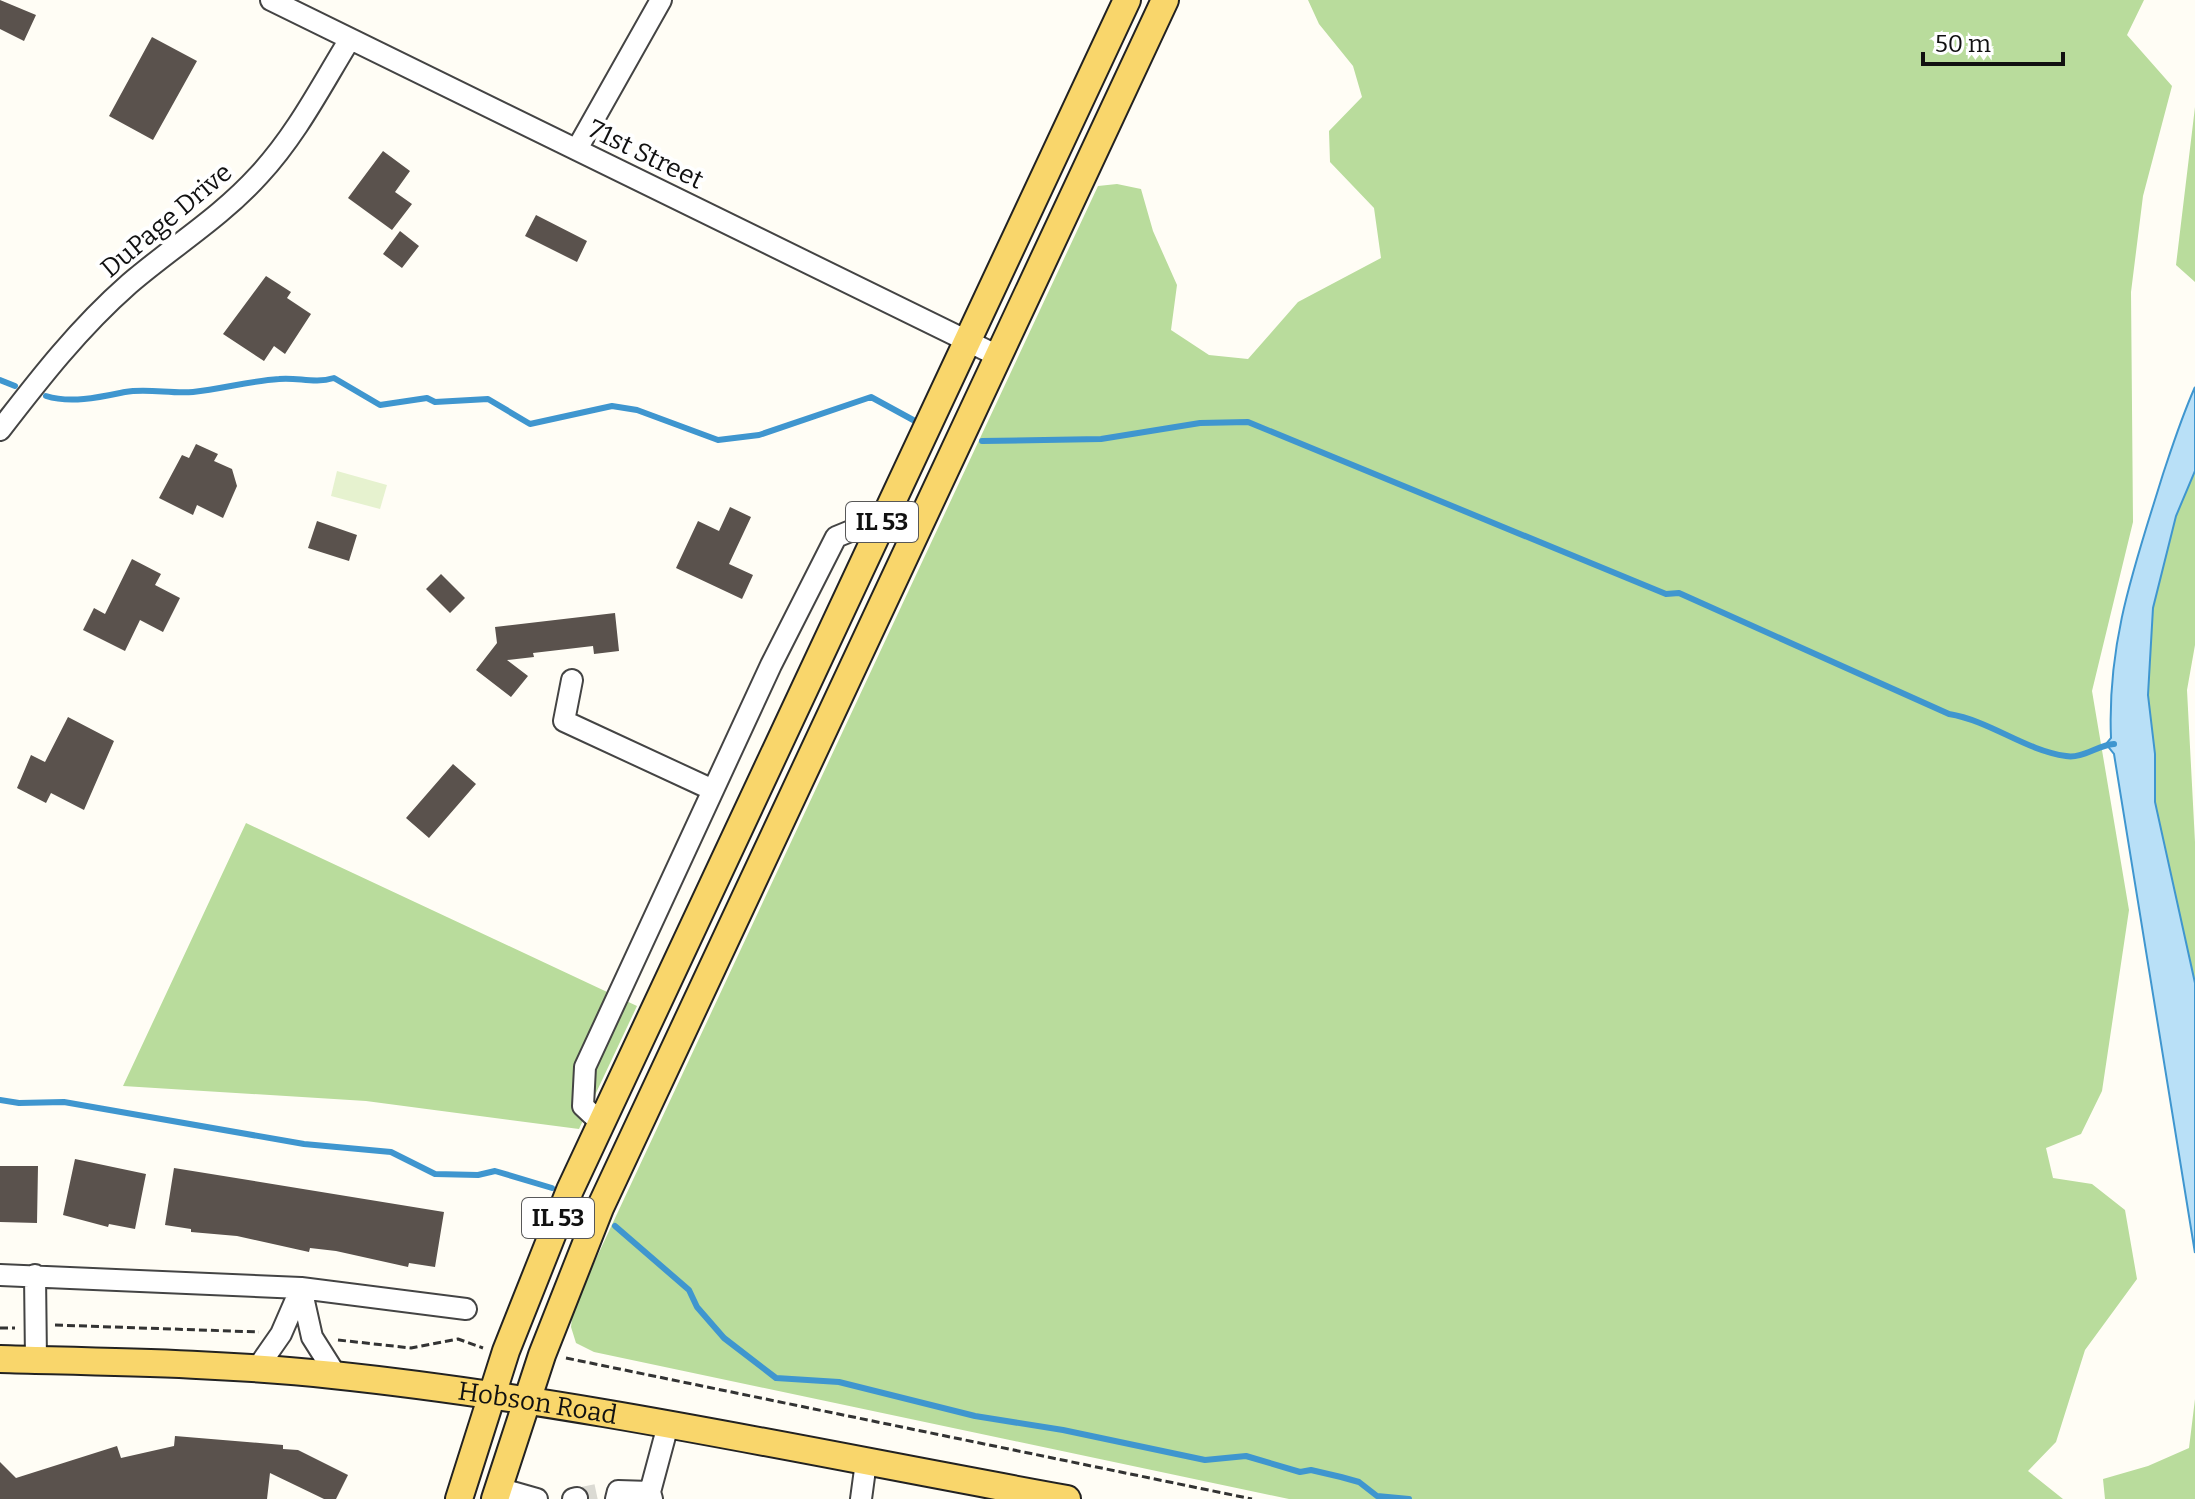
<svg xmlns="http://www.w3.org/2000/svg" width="2195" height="1499" font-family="Bitter,serif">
<rect width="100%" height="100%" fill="#fffdf5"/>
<path fill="#b9dc9c" d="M1308,0H2144L2127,35L2172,86L2143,196L2131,292L2133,522L2092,691L2129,910L2102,1091L2081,1134L2046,1148L2053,1178L2092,1184L2125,1210L2137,1279L2085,1350L2056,1442L2028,1471L2063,1499H1289L594,1352L576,1343L571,1327L573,1308L1098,186L1117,184L1141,189L1153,231L1177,285L1171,330L1209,355L1248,359L1298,302L1381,258L1374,208L1330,162L1329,131L1362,97L1353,66L1319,24Z
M2195,107V282L2176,265Z
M2195,471V645L2187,690L2195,842V983L2155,802V754L2148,695L2153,608L2176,516Z
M246,823L637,1006L579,1129L366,1101L123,1086Z
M2195,1399V1499H2105L2103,1479L2148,1466L2189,1448Z"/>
<path fill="#e6f2cf" d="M337,471L387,485L380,509L331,496Z"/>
<path fill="#b9e0f7" stroke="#3f96cf" stroke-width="2" d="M2195,387V471L2176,516L2153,608L2148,695L2155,754V802L2195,983V1253L2114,754L2106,744L2111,738C2107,640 2135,565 2163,474C2173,444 2182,416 2195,387Z"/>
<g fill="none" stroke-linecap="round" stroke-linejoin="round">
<path stroke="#3f96cf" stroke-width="6" d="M0,380L15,386
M46,396C71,404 101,397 125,392C147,388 171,394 193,392C222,389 250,381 279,379C298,377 314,384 334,378L380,405L427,398L435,402L488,399L530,424L612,406L637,410L718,440L759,435L871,397L915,421
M982,441L1101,439L1200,423L1248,422L1666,594L1679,593L1949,714C1991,721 2024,750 2066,756C2082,759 2098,745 2114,744
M0,1100L19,1103L64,1102L304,1144L391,1152L435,1174L478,1175L495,1171L552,1188
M615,1226L689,1290L697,1307L724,1338L776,1378L839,1382L975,1416L1063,1430L1205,1460L1246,1456L1300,1472L1311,1470L1341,1477L1359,1482L1377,1496L1409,1499"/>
</g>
<path fill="#5a524d" d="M0,0L36,15L24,41L0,29Z
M152,37L197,61L153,140L109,116Z
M383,151L410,171L395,192L412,204L392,230L348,198Z
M536,215L587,241L577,262L525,236Z
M400,231L419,246L402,268L383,254Z
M266,276L291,292L287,298L311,314L285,354L274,346L264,361L223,334Z
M196,444L218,454L214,461L232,469L237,486L223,518L197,505L193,515L159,498L182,455L189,458Z
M730,507L751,517L729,564L753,575L742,599L676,568L698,521L719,531Z
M317,521L357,535L349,561L308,548Z
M132,559L161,574L155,585L180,598L163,632L140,620L125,651L83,630L94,608L105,614Z
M441,574L465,598L450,613L426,589Z
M615,613L619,651L594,654L593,646L533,653L534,657L507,660L528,676L511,697L476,670L497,643L495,627Z
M68,717L114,741L84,810L51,793L46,803L17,788L31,755L45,762Z
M453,764L476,784L429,838L406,818Z
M75,1159L146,1174L135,1229L109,1224L108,1227L63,1215Z
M0,1166H38L37,1223L0,1222Z
M174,1168L444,1212L435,1267L409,1263L408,1267L336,1251L310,1248L309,1252L237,1236L191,1232V1229L165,1225Z
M175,1436L283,1445V1449L298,1450L348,1475L336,1499H324L270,1473L267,1499H0V1462L16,1478L117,1446L121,1458L174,1446Z"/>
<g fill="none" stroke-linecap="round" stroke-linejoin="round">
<path stroke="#dbdad3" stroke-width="20" stroke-dasharray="20 10" stroke-linecap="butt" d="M577,1498L601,1493"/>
<g stroke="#444" stroke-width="24">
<path id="minor" d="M271,0L998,356
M577,149L661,0
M0,430C40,378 79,328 129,284C172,247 220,218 259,175C297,134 321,86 350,39
M572,680L564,721L713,790
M600,1122L583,1106L585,1067L771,665L836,537L858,528L878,530
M0,1275L301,1288L466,1309
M35,1275L36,1360
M301,1288L312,1337L336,1375
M258,1367L281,1334L301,1288
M498,1488L537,1499
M573,1499L577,1498
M616,1499L618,1491L650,1492
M652,1499L650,1492L668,1425
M861,1499L866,1462"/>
</g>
<g stroke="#222" stroke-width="30">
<g id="major">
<path id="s1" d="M0,1359C111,1362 222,1363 333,1375C580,1401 823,1455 1067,1499"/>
<path d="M459,1499L506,1351L570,1190L1127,0"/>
<path d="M495,1499L542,1355L600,1208L1165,0"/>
</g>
</g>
<path stroke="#333" stroke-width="3" stroke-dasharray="8 4" stroke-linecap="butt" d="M55,1325L259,1332
M0,1328H15
M338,1340L411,1348L458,1339L483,1348
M566,1358L1252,1499"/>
<use href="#minor" stroke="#fff" stroke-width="20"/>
<use href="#major" stroke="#f9d66b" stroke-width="26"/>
</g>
<g text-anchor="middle" stroke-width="8" stroke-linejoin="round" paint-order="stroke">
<g fill="#fff" stroke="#585858" stroke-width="2">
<rect x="846" y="502" width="72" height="40" rx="6"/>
<rect x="522" y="1198" width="72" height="40" rx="6"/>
</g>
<g font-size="24" font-weight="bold" fill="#111">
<text x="882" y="530">IL 53</text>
<text x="558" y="1226">IL 53</text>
</g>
<g font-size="26" fill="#111" stroke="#fff">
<text transform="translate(646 154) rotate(26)" y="9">71st Street</text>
<text transform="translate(166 220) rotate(-40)" y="9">DuPage Drive</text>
<text dy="9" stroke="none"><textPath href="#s1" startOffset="540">Hobson Road</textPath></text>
</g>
</g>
<path d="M1923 52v12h140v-12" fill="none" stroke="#111111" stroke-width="4"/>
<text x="1935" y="52" font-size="24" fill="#111111" stroke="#ffffff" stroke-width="6" paint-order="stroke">50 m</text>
</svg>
